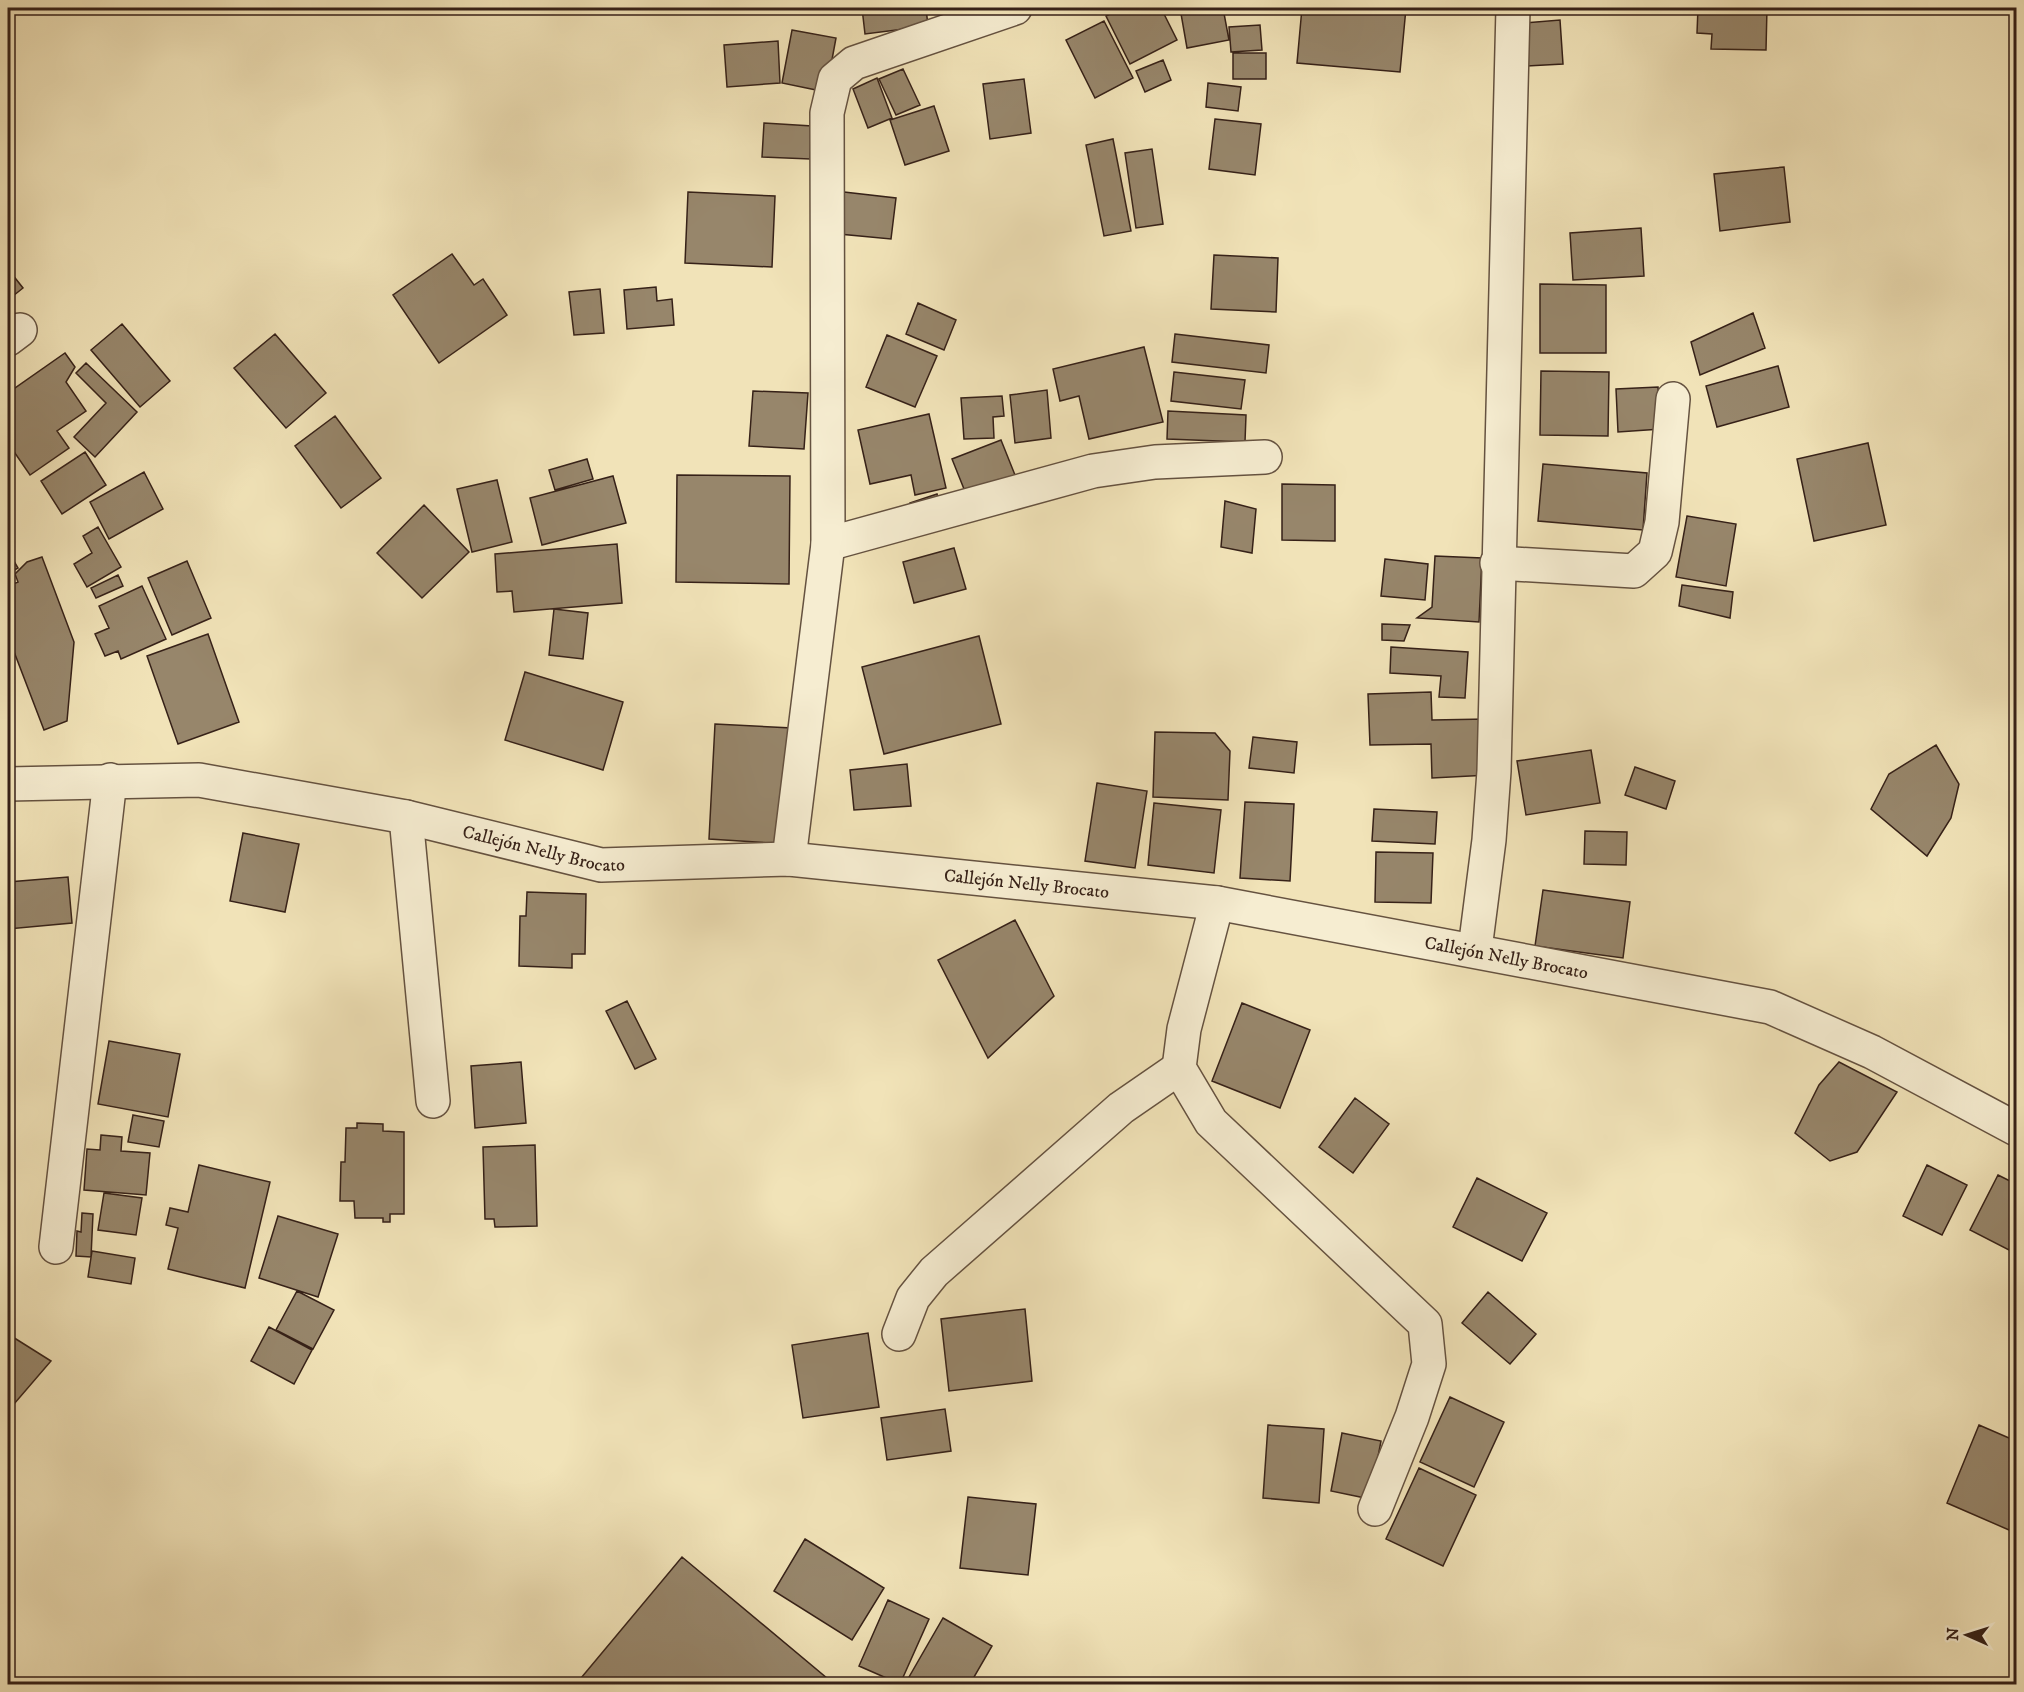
<svg xmlns="http://www.w3.org/2000/svg" width="2024" height="1692" font-family="'IM FELL DW Pica',serif">
<rect width="100%" height="100%" fill="#f1e3b8"/>
<filter id="stains"><feTurbulence type="fractalNoise" baseFrequency=".00333" numOctaves="4"/><feColorMatrix values="0 0 0 0 .2 0 0 0 0 .09 0 0 0 0 .02 0 0 0 .5 -.17"/></filter>
<radialGradient id="worn" r=".72"><stop offset=".6" stop-color="#630" stop-opacity="0"/><stop offset="1" stop-color="#630" stop-opacity=".3"/></radialGradient>
<path fill="#97866b" stroke="#362118" stroke-width="1.5" d="M862,8H926L928,26L865,34Z
M1122,8H1161L1177,40L1130,64L1106,16Z
M1180,8H1223L1229,40L1187,48Z
M1302,8H1406L1400,72L1297,63Z
M1698,8H1767L1766,50L1711,49L1712,34L1697,33Z
M1560,20L1563,64L1527,66L1524,23Z
M1104,21L1133,78L1095,98L1066,40Z
M1260,25L1262,50L1231,52L1229,27Z
M792,30L836,38L826,92L782,83Z
M778,41L780,83L727,87L724,45Z
M1233,53H1266V79H1233Z
M1163,60L1171,80L1145,92L1136,71Z
M903,69L920,105L896,115L879,79Z
M877,78L892,118L868,128L853,89Z
M1024,79L1031,133L990,139L983,84Z
M1208,83L1241,87L1238,111L1206,107Z
M934,106L949,151L905,165L890,120Z
M1215,119L1261,124L1255,175L1209,169Z
M764,123L812,126L810,159L762,157Z
M1113,139L1131,231L1104,236L1086,145Z
M1152,149L1163,224L1136,228L1125,153Z
M1784,167L1790,222L1720,231L1714,174Z
M688,192L775,196L772,267L685,263Z
M844,192L896,198L891,239L839,234Z
M1641,228L1644,276L1573,280L1570,233Z
M452,254L474,285L483,279L507,315L439,363L393,295Z
M1214,255L1278,258L1276,312L1211,309Z
M8,269L23,288L8,300Z
M1540,284L1606,285V353H1540Z
M656,287L657,301L672,299L674,325L627,329L624,290Z
M600,289L604,333L574,335L569,292Z
M918,303L956,320L944,350L906,334Z
M1753,313L1765,348L1700,375L1691,342Z
M122,324L170,381L140,407L91,350Z
M275,334L326,393L286,428L234,368Z
M1175,334L1269,345L1266,373L1172,362Z
M887,335L937,356L915,407L866,387Z
M1144,347L1163,422L1089,439L1079,396L1060,401L1053,369Z
M65,353L75,367L66,382L86,411L57,431L69,448L30,475L8,443V393Z
M86,363L137,412L95,457L74,437L106,403L76,373Z
M1778,366L1789,407L1717,427L1706,386Z
M1541,371L1609,372L1608,436L1540,435Z
M1174,372L1245,380L1241,409L1171,401Z
M1658,387L1661,429L1618,432L1616,389Z
M1047,390L1051,438L1015,443L1010,395Z
M753,391L808,393L804,449L749,446Z
M1002,396L1004,416L993,417L994,438L964,439L961,398Z
M1168,411L1246,415L1245,442L1167,439Z
M929,414L946,488L915,495L911,475L870,484L858,430Z
M335,416L381,478L341,508L295,446Z
M1001,440L1017,480L968,499L952,459Z
M1868,443L1886,525L1814,541L1797,459Z
M85,452L106,485L62,514L41,481Z
M587,459L593,479L555,490L549,470Z
M1543,464L1647,473L1643,530L1538,521Z
M144,472L163,509L109,539L90,502Z
M677,475L790,476L789,584L676,582Z
M613,476L626,523L542,545L530,498Z
M497,480L512,542L472,552L457,489Z
M1282,484L1335,485V541L1282,540Z
M937,494L941,508L914,517L910,503Z
M1225,501L1256,509L1252,553L1221,547Z
M424,505L469,552L422,598L377,553Z
M1687,516L1736,524L1726,586L1676,577Z
M98,527L121,567L87,587L74,564L92,553L83,536Z
M617,544L622,603L514,612L512,591L497,592L495,554Z
M954,548L966,589L914,603L903,562Z
M8,551L18,568L8,574Z
M1435,556L1482,558L1479,622L1417,618L1432,607Z
M42,557L74,642L67,721L44,730L8,636V586L18,582L15,574L27,562Z
M1385,559L1428,564L1425,600L1381,596Z
M187,561L211,618L172,635L148,578Z
M118,575L123,586L96,598L91,588Z
M1682,585L1733,592L1730,618L1679,606Z
M142,586L166,639L121,659L118,651L105,656L95,634L109,628L99,606Z
M554,609L588,613L583,659L549,655Z
M1382,624L1410,625L1404,641L1382,640Z
M208,634L239,722L178,744L147,656Z
M979,636L1001,724L884,754L862,667Z
M1391,647L1468,652L1465,698L1439,697L1441,676L1390,673Z
M525,672L623,702L603,770L505,740Z
M1431,692L1432,720L1487,719L1489,775L1432,778L1431,744L1370,745L1368,694Z
M715,724L792,728L785,844L709,839Z
M1155,732L1215,733L1230,751L1228,800L1153,797Z
M1253,737L1297,742L1294,773L1249,768Z
M1936,745L1959,784L1951,818L1927,856L1871,809L1889,774Z
M1591,750L1600,803L1526,815L1517,761Z
M907,764L911,806L854,810L850,770Z
M1635,767L1675,781L1666,809L1625,795Z
M1097,783L1147,791L1135,868L1085,861Z
M1245,802L1294,804L1290,881L1240,878Z
M1154,803L1221,810L1214,873L1148,865Z
M1374,809L1437,812L1435,844L1372,841Z
M1585,831L1627,832L1626,865L1584,864Z
M243,833L299,844L285,912L230,901Z
M1376,852L1433,853L1431,903L1375,902Z
M68,877L72,923L8,929V882Z
M1543,890L1630,902L1623,958L1535,946Z
M527,892L586,894L585,954H572V968L519,966L520,916H526Z
M1015,920L1054,996L988,1058L938,960Z
M627,1001L656,1059L635,1069L606,1011Z
M1242,1003L1310,1030L1280,1108L1212,1081Z
M109,1041L180,1054L168,1117L98,1104Z
M521,1062L526,1123L475,1128L471,1066Z
M1839,1062L1897,1092L1857,1152L1830,1161L1795,1133L1819,1085Z
M1355,1098L1389,1124L1353,1173L1319,1147Z
M133,1115L164,1121L159,1147L128,1142Z
M357,1123L383,1124V1131L404,1132V1214H390V1222H383V1218H355L354,1201H340L341,1162H345L346,1128H357Z
M101,1135L122,1137L121,1151L150,1153L146,1195L84,1190L87,1149L100,1150Z
M535,1145L537,1226L495,1227L494,1219H485L483,1147Z
M199,1165L270,1182L245,1288L168,1269L178,1228L166,1225L170,1208L188,1212Z
M1927,1165L1967,1185L1942,1235L1903,1216Z
M1998,1175L2016,1184V1235L2009,1250L1970,1230Z
M1477,1178L1547,1213L1522,1261L1453,1227Z
M104,1193L142,1198L136,1235L98,1230Z
M82,1213L93,1214L91,1257L76,1256L77,1231L81,1232Z
M278,1216L338,1234L318,1297L259,1278Z
M92,1251L135,1258L131,1284L88,1277Z
M297,1291L334,1310L313,1349L276,1330Z
M1488,1292L1536,1334L1510,1364L1462,1323Z
M1025,1309L1032,1381L949,1391L941,1319Z
M269,1327L312,1350L294,1384L251,1361Z
M868,1333L879,1407L803,1418L792,1345Z
M8,1334L51,1361L8,1411Z
M1450,1397L1504,1422L1474,1487L1420,1462Z
M945,1409L951,1451L887,1460L881,1418Z
M1268,1425L1324,1429L1319,1503L1263,1498Z
M1979,1425L2016,1441V1533L1947,1503Z
M1342,1433L1381,1441L1370,1499L1331,1491Z
M1419,1468L1476,1495L1443,1566L1386,1539Z
M968,1497L1036,1504L1028,1575L960,1568Z
M805,1539L884,1588L852,1640L774,1591Z
M682,1557L834,1684H576Z
M888,1600L929,1619L900,1684L859,1666Z
M943,1618L992,1646L970,1684H905Z"/>
<g fill="none" stroke-linecap="round" stroke-linejoin="round">
<g stroke="#655240" stroke-width="36">
<g id="street">
<path d="M8,339L20,330"/>
<path d="M828,544L1093,471L1155,462L1265,457"/>
<path d="M1497,563L1634,571L1655,552L1662,522L1673,399"/>
<path id="s1" d="M8,784L199,780L406,817L601,865L789,859L1217,903L1770,1007L1872,1052L2016,1129"/>
<path d="M406,817L433,1101"/>
<path d="M789,859L828,544L827,113L835,79L854,63L1015,8"/>
<path d="M1217,903L1184,1029L1179,1068L1211,1122L1425,1324L1429,1364L1412,1417L1375,1509"/>
<path d="M1475,949L1489,840L1494,771L1513,8"/>
<path d="M56,1247L110,780"/>
<path d="M899,1334L913,1298L934,1272L1121,1108L1179,1068"/>
</g>
</g>
<use href="#street" stroke="#f6edd1" stroke-width="33"/>
</g>
<g text-anchor="middle" stroke-width="6" stroke-linejoin="round" paint-order="stroke">
<g font-size="18" fill="#362118" stroke="#f6edd1">
<text dy="6" stroke="none"><textPath href="#s1" startOffset="543">Callejón Nelly Brocato</textPath></text>
<text dy="6" stroke="none"><textPath href="#s1" startOffset="1029">Callejón Nelly Brocato</textPath></text>
<text dy="6" stroke="none"><textPath href="#s1" startOffset="1515">Callejón Nelly Brocato</textPath></text>
</g>
</g>
<rect width="2024" height="1692" fill="none" stroke="#f1e3b8" stroke-width="30"/>
<rect x="9" y="9" width="2006" height="1674" fill="none" stroke="#362118" stroke-width="3"/>
<rect x="15" y="15" width="1994" height="1662" fill="none" stroke="#362118" stroke-width="1.5"/>
<g transform="translate(1967 1635) rotate(273)" stroke="#f6edd1" stroke-width="4.5" paint-order="stroke">
<path d="M0-4.5L10 22L0 15L-10 22Z" fill="#362118"/>
<text y="-9" font-size="16" font-weight="bold" text-anchor="middle" fill="#362118">N</text>
</g>
<rect width="100%" height="100%" filter="url(#stains)"/>
<rect width="100%" height="100%" fill="url(#worn)"/>
</svg>
